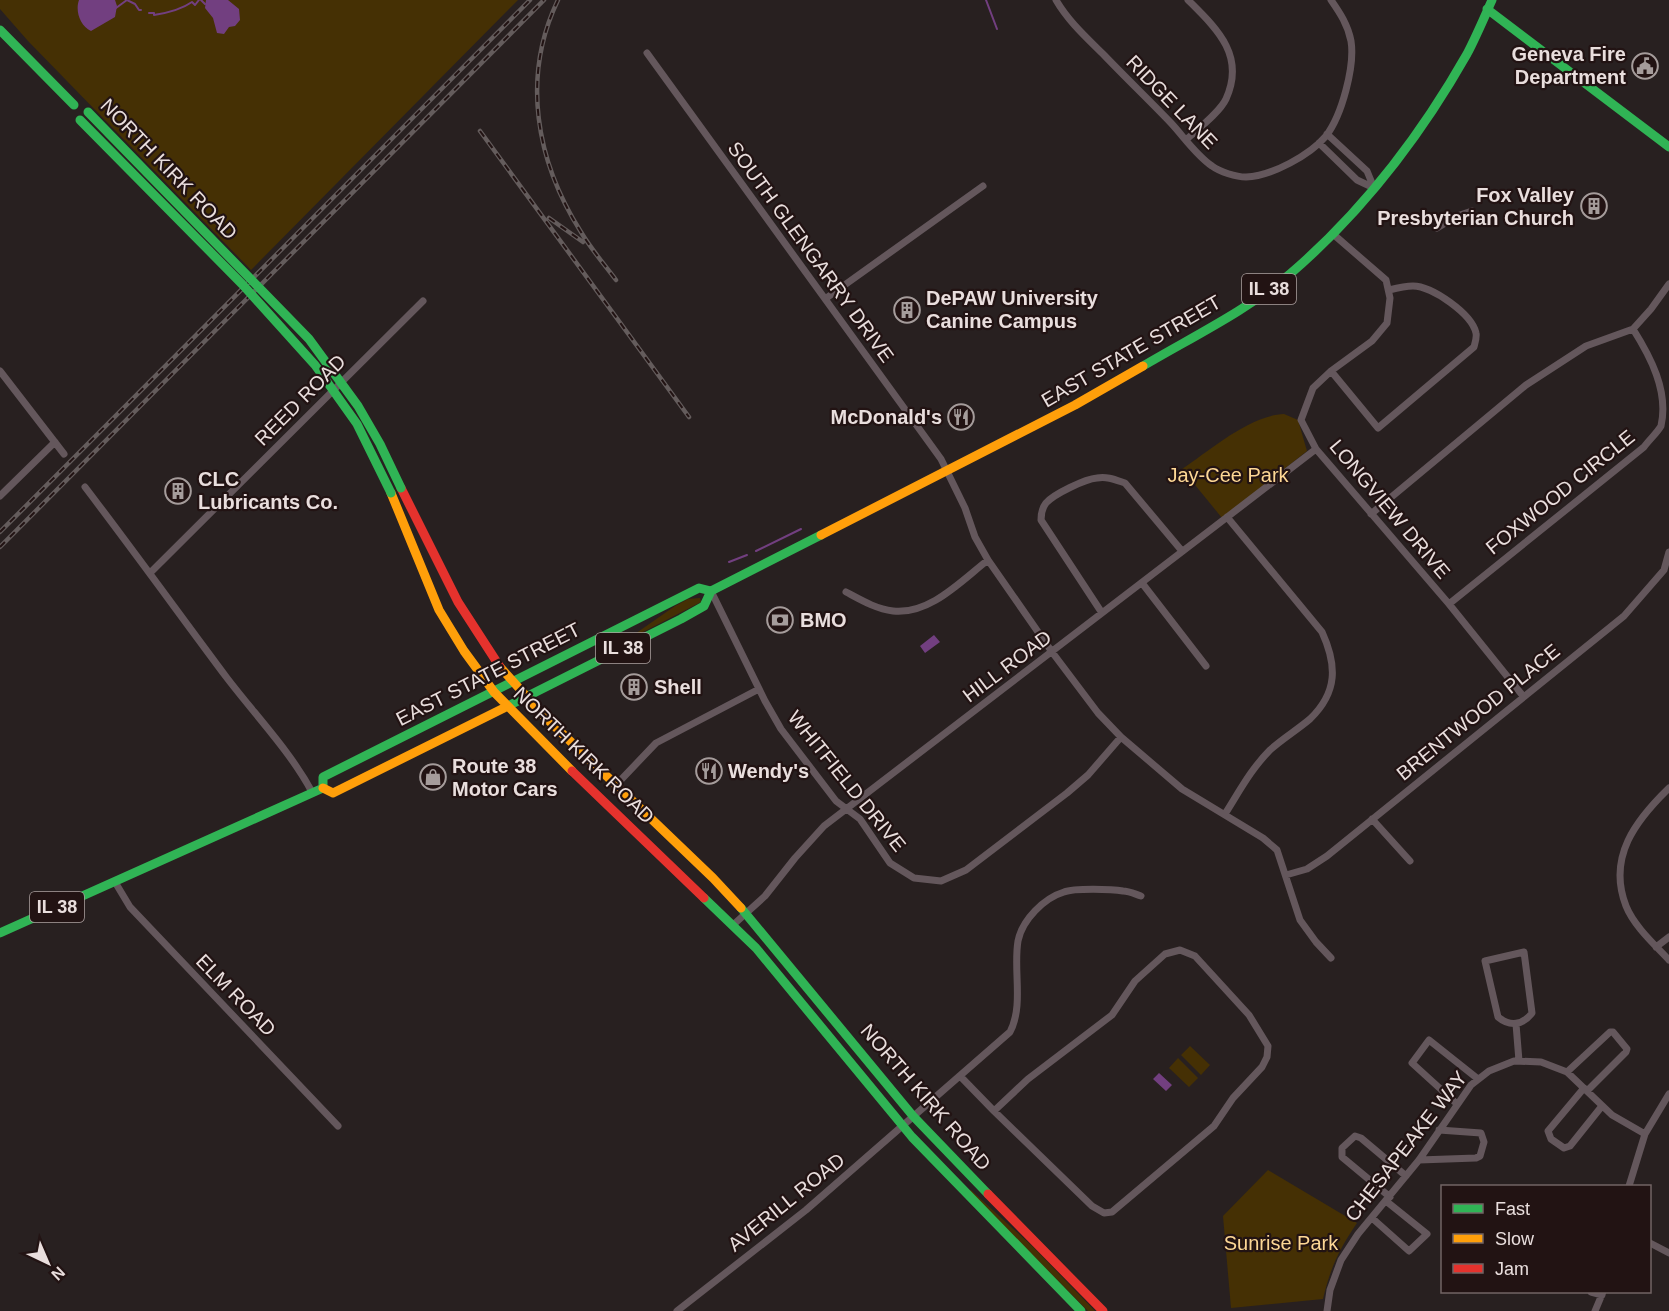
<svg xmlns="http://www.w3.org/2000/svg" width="1669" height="1311" font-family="Arial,sans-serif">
<rect width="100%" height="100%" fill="#282020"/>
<path fill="#453004" d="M0,0H518L251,270L28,41L0,9Z
M1284,414L1298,420L1307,451L1222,518L1182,469C1209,451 1250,415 1284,414Z
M700,598L701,602L622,643L675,606L688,599Z
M1190,1046L1210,1065L1201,1075L1181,1055Z
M1178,1058L1198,1078L1189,1087L1169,1068Z
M1268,1170L1357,1223C1339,1249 1330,1269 1323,1299L1231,1308L1223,1216Z
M971,1190L1033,1247L1095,1311H1088L969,1191Z"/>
<path fill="#723f80" d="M79,0H115L117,6L115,17L91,31C80,26 75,11 79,0Z
M206,0H228L239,9L240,20L235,26L229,27L224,34L217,33L213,18L205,8Z
M934,635L940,642L925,653L920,646Z
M1159,1073L1172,1085L1166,1091L1153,1079Z"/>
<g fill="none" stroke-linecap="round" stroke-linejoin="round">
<path stroke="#723f80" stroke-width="2" d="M201,0L205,4
M986,0L997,29
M116,8L127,0L135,4L139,10H141
M149,13H154V15C167,13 182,9 192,2L195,5L199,0
M756,551L801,529
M729,562L747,555"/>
<path stroke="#64575c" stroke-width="7" d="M1056,0C1068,21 1087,38 1104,55C1126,78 1149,100 1171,123C1184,137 1196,155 1212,166C1220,172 1236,177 1246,177C1272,176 1310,155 1326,136C1342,115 1355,66 1351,41C1348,25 1340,13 1331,0
M647,53L941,459L965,508L975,537L988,560L1052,652L1098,713L1121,737L1182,789L1263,838L1277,850L1300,920L1316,942L1331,958
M1327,134L1367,171L1374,188
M1187,139C1198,129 1220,112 1226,99C1246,55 1216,28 1188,0
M1319,143L1357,180L1374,188
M1437,228L1457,216L1472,211
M1333,234L1386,280L1390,298L1387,323L1372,341L1331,371L1313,388L1301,420L1316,449L1449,604L1523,696
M825,299L983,186
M0,371L64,454
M1331,371L1378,428L1474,347C1475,343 1477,337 1476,333C1472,314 1432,286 1413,286C1406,286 1397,288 1389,290
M85,487C133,550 180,615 227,678C256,716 290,751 312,792
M0,496L55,442
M1371,514L1526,385L1586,346L1633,329L1651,309L1669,284
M150,573L423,301
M1142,583L1206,666
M711,591L765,701L781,729L836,801L860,819L890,863L914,878L941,881L966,870L1067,793L1088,775L1121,737
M846,592C861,600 876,609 893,611C930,615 962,580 988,560
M1449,604L1644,447C1649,440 1657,433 1661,426C1669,391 1650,356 1633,329
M1102,613L1041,520C1041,514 1042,508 1046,503C1054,494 1085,479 1097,478C1107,476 1116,480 1125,483L1182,551
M616,785L656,743L759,689
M1669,788C1636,820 1607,857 1626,906C1634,926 1654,944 1669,960
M1225,814C1239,792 1251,769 1270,750C1282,739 1297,730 1310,719C1338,692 1337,665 1322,632L1227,517
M1372,819L1410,861
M1286,875L1307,869L1327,856L1624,616L1664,570L1669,552
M115,882L130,907L338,1126
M733,925L765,896L795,858L824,826L1316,449
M1656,947L1669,937
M1524,952L1532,1013C1523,1025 1510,1027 1498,1017L1485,961Z
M1516,1024L1519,1061
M1567,1072L1610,1032H1613L1627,1049L1626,1052L1587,1091
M960,1076L994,1111L1028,1079L1112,1015L1135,981L1165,954L1180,950L1195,956L1249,1015L1268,1046L1267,1057L1262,1067L1233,1098L1214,1126L1112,1212L1104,1213L1092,1206L994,1111
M1584,1088L1548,1131L1551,1139L1564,1148L1570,1146L1602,1106
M1457,1104L1412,1063L1429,1040L1478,1079
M1419,1160L1476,1158L1480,1156L1484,1142L1481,1133L1439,1130
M1629,1186L1645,1134L1669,1094
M1390,1197L1342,1157V1148L1355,1136L1361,1138L1406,1176
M1372,1218L1409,1251L1427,1234L1386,1201
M1650,1243L1669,1253
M1591,1292L1602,1295
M677,1311L806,1210L1010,1032C1024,1005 1013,970 1018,941C1022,920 1044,898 1064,892C1074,888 1112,889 1123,891C1129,891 1135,894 1141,896
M1327,1311L1330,1290L1341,1260L1358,1234L1419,1160L1471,1085L1489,1071L1514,1061L1541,1062L1567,1072L1612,1115L1645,1134
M1595,1311L1603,1292"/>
<path stroke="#30b455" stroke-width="9" d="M1487,9L1669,147
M0,30L74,105
M1143,366C1192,337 1246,311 1290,274C1361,213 1421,135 1467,54C1476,37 1484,18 1492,0
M508,706L681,619L704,606L711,591L821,535
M323,788V777L699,588L711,591
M704,898L756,948L912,1137L1081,1311
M741,908L913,1116L988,1194
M0,933L323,788"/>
<path stroke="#ff9f0a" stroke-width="9" d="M391,493L439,610L464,651L494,692L572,771
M821,535L1075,405L1143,366
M500,667L545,717L713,878L741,908
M323,788L333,793L508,706"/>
<path stroke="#e5322d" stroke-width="9" d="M401,488L458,602L500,667
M572,771L704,898
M988,1194L1103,1311"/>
<g stroke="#645c5c" stroke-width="4.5">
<path id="rail" d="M558,0C521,77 536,161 581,232C591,249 604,264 616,280
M480,131L689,417
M549,218L583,242
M0,532L530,0
M0,547L544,0"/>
</g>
<use href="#rail" stroke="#221313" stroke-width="2" stroke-dasharray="7" stroke-linecap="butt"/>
<path stroke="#30b455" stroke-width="9" d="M88,112L309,339L358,406L380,444L401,488
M80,120L242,284L315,365L357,424L391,493"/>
</g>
<defs>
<g id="civic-ring" transform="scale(1.35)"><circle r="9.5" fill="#221313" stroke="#a59c9b" stroke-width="1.5"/><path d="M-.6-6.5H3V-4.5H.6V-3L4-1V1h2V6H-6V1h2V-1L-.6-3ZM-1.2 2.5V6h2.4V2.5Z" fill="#a59c9b"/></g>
<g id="building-ring" transform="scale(1.35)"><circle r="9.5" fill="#221313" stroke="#a59c9b" stroke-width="1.5"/><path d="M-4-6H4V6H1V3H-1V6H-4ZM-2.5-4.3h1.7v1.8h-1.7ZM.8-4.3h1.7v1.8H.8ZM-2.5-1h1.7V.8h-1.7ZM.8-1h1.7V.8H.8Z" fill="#a59c9b"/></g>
<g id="restaurant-ring" transform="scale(1.35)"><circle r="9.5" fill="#221313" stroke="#a59c9b" stroke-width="1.5"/><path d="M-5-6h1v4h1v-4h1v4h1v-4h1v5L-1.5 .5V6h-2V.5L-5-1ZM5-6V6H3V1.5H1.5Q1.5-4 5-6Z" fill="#a59c9b"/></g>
<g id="bank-ring" transform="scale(1.35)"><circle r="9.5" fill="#221313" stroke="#a59c9b" stroke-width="1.5"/><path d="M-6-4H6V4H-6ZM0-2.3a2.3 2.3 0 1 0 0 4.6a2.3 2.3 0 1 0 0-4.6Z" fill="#a59c9b"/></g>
<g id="shop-ring" transform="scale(1.35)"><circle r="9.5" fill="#221313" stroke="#a59c9b" stroke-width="1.5"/><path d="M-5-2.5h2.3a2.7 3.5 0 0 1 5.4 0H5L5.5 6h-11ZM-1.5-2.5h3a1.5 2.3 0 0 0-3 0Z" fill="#a59c9b"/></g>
</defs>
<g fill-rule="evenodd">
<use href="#civic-ring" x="1645" y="66"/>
<use href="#building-ring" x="1594" y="206"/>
<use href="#building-ring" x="907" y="310"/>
<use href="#restaurant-ring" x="961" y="417"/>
<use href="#building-ring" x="178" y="491"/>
<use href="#bank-ring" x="780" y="620"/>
<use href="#building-ring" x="634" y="687"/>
<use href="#restaurant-ring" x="709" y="771"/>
<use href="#shop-ring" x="433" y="777"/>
</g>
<g text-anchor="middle" stroke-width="4.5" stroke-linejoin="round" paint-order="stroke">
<g fill="#221313" stroke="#ada1a0" stroke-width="1.5">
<rect x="1242" y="274" width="54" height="30" rx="4.5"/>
<rect x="596" y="633" width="54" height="30" rx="4.5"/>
<rect x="30" y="892" width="54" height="30" rx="4.5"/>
</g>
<g font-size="18" font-weight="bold" fill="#e9dedd">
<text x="1269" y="295">IL 38</text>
<text x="623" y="654">IL 38</text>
<text x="57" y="913">IL 38</text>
</g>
<g font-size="20" font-weight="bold" fill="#e9dedd" stroke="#221313" text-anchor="start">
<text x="1626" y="61" text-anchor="end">Geneva Fire<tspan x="1626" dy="23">Department</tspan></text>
<text x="1574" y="202" text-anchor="end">Fox Valley<tspan x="1574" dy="23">Presbyterian Church</tspan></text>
<text x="926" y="305">DePAW University<tspan x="926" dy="23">Canine Campus</tspan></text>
<text x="942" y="424" text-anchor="end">McDonald's</text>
<text x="198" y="486">CLC<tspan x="198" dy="23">Lubricants Co.</tspan></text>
<text x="800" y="627">BMO</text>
<text x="654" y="694">Shell</text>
<text x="452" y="773">Route 38<tspan x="452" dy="23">Motor Cars</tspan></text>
<text x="728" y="778">Wendy's</text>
</g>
<g font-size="20" fill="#e9dedd" stroke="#221313">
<text transform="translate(1172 102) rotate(46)" y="7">RIDGE LANE</text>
<text transform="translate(169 169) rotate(46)" y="7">NORTH KIRK ROAD</text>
<text transform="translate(811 252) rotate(54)" y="7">SOUTH GLENGARRY DRIVE</text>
<text transform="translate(1131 351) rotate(-30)" y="7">EAST STATE STREET</text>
<text transform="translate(300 400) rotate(-45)" y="7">REED ROAD</text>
<text transform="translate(1560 492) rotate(-39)" y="7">FOXWOOD CIRCLE</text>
<text transform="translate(1390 509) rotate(50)" y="7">LONGVIEW DRIVE</text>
<text transform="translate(1007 666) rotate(-37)" y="7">HILL ROAD</text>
<text transform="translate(488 674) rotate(-27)" y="7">EAST STATE STREET</text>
<text transform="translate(1478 712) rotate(-39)" y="7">BRENTWOOD PLACE</text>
<text transform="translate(584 755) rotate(44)" y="7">NORTH KIRK ROAD</text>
<text transform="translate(847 781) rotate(51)" y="7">WHITFIELD DRIVE</text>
<text transform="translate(236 995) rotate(46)" y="7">ELM ROAD</text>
<text transform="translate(926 1097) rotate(49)" y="7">NORTH KIRK ROAD</text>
<text transform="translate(1406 1146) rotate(-52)" y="7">CHESAPEAKE WAY</text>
<text transform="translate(786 1202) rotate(-39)" y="7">AVERILL ROAD</text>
</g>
<g font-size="20" fill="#fdd795" stroke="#221313">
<text x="1228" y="482">Jay-Cee Park</text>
<text x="1281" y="1250">Sunrise Park</text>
</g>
</g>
<rect x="1441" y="1185" width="210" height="108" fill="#221313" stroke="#726464" stroke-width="1.5"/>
<rect x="1453" y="1204" width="30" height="9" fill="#30b455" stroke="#726464" stroke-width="1.5"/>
<text x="1495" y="1215" font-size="18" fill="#e9dedd">Fast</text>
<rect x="1453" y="1234" width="30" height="9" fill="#ff9f0a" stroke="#726464" stroke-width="1.5"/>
<text x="1495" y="1245" font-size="18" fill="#e9dedd">Slow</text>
<rect x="1453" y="1264" width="30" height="9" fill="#e5322d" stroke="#726464" stroke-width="1.5"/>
<text x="1495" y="1275" font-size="18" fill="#e9dedd">Jam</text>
<g transform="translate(48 1263) rotate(136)" stroke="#221313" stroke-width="4.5" paint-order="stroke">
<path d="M0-4.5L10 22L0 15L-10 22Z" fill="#e9dedd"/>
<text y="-9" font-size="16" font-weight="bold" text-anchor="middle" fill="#e9dedd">N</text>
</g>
</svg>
